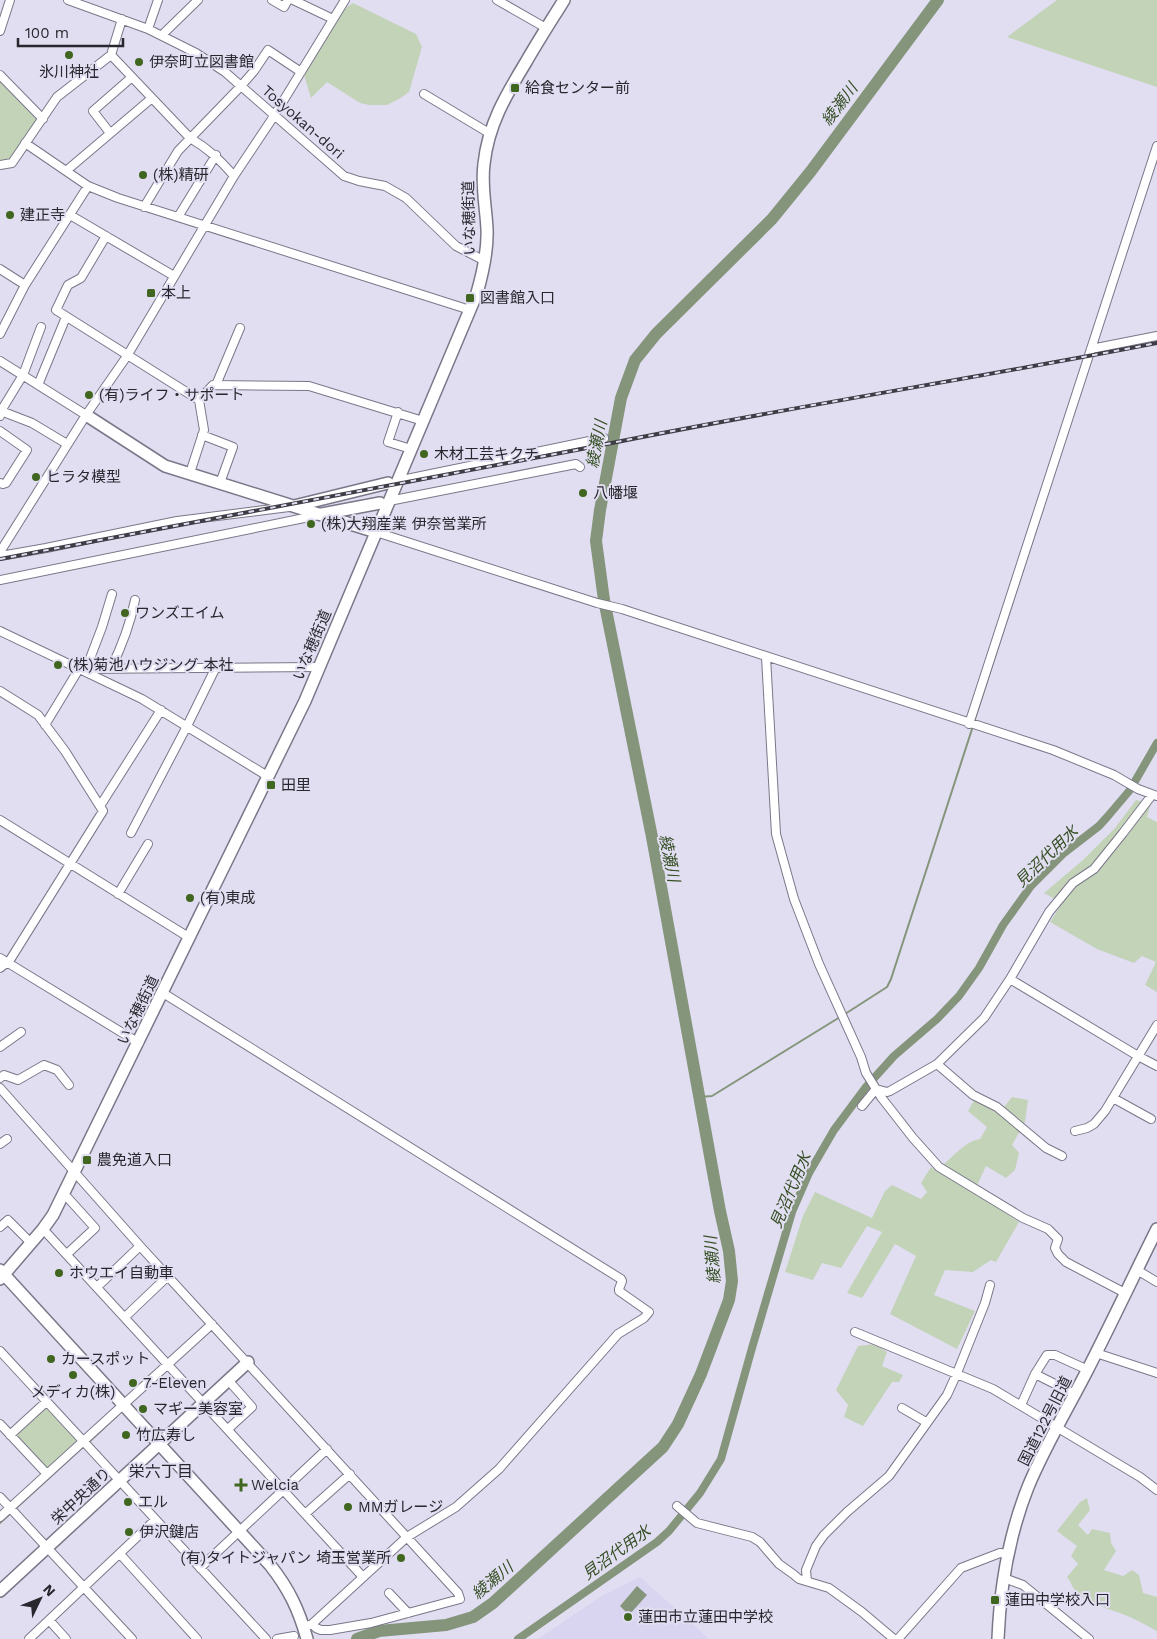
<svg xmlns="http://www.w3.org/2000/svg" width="1157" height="1639" font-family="'Work Sans','Noto Sans JP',sans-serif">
<rect width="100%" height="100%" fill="#e1def2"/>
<path fill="#d9d4f0" d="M640,1577L709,1639H538L603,1595Z"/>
<path fill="#c3d3b8" d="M1057,0H1157V87L1007,37Z
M353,3L416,34L422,47L409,92L399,99L387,105H369L360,103L327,82L311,98L304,75L343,10Z
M0,77L41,118L9,162L0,163Z
M1136,800L1151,804L1147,817L1157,822V992L1145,985L1156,962L1142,956L1134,963L1097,949L1050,922L1062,903L1044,893L1083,860L1115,828Z
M987,1097L1004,1107L1012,1097L1028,1100L1025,1122L1012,1145L1019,1153L1015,1170L1006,1178L986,1166L974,1192L1019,1222L996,1262L991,1260L973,1272L945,1270L934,1295L975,1311L957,1349L890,1314L916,1256L895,1244L862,1298L847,1293L882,1232L867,1226L841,1268L822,1263L813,1280L785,1272L803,1216L815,1192L872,1218L885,1191L892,1185L921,1199L927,1192L921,1183L931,1167L936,1170C951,1161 962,1142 980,1139L987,1127L968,1111L975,1099Z
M875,1344L887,1352L882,1366L903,1375L899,1382H892L863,1426L844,1417L848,1405L836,1390L858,1346Z
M46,1405L78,1441L46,1470L14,1434Z
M1087,1498L1090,1510L1078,1525L1088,1535L1092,1529L1110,1533L1111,1543L1116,1551L1104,1570L1123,1576L1132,1570L1139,1575L1143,1593L1157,1597V1631C1149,1627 1141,1622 1132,1618C1115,1610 1088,1605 1075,1590C1071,1586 1071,1581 1067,1577L1078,1564L1071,1556L1077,1546L1057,1531L1080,1502Z"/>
<path fill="#85957b" d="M637,1586L647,1595L629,1615L620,1606Z"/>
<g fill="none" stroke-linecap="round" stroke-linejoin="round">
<path stroke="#85957b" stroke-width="2" d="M974,722L1044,505
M845,1014L887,987L891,979L973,726
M700,1097L712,1096L840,1017
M128,1405L154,1381
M88,1443L123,1410
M14,1510L84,1446
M0,1523L11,1513"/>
<path stroke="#85957b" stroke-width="8" d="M518,1639L657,1542L669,1531L700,1493L721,1459L752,1348L792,1212L809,1173L834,1130L866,1087L894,1056L937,1019L959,996L979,968L1003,925L1031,886L1064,853L1099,826L1108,816L1130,790L1157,743"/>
<path stroke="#85957b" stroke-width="12" d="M357,1639L379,1631L446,1625L473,1617L493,1603L663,1447L678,1424L701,1374L729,1300L732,1281L729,1251L720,1211L652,837L604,600L596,541L600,510L621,398L635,360L656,334L772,219L811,171L938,0"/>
<g stroke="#7a7789" stroke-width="10">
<path id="street" d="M68,0L148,29L196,53L225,72L344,176L359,181L385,186L406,198L456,246L485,261
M272,0L284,7L288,0
M293,0L333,19
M497,0L546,28
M148,29L158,0
M0,31L10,0
M162,35L198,0
M111,55L190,138C209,149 220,160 234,176
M0,75L43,119
M424,94L489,133
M110,133L93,111L132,77
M25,143L88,186L118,198L470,310
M0,165L12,163L57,97L111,55L122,19
M66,171L152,98
M144,207L178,151L241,86L254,71L268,50L301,72
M70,215L174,276
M178,217L216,155
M106,236L81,278L68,285L56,310L199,400L213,385L309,386L423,421
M0,269L25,285
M0,334L25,285L88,186
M1091,349L1157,336
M0,361L86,415
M38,385L66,317
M216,385L240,328
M1,411L32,423L67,444
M398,412L388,442L411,449
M0,416L1,411L23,375L41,327
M0,431L27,450L6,483L3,484L0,483
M202,435L233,447L220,483
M190,473L204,430L199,400
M397,481L604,438
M389,501L576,464L580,467
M376,532L597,603L622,609L1053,750L1114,775L1138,789L1157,796
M0,552L86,415L127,356L234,176L274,116L345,0
M0,556L46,548L177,521L289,507
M0,580L319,515
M0,631L142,699L269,777
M766,657L776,834L794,899L819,964L861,1057L866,1073L881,1097L913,1138L939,1167L1023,1218L1048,1229L1058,1239L1055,1248L1058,1254L1066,1262L1125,1293
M111,668C122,646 130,625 135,600
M81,669L320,667
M86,669L102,627L112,594
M0,691L38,715L65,751L103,811L10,960L0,968
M969,724L1157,146
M45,725L79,669
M100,806L161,710
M0,820L190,938
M131,833L187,726L216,667
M118,894L148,844
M0,958L139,1043
M1010,979L1138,1056L1157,1066
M163,993L621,1279L622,1281L619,1289V1291L649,1312L644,1318L618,1334L499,1469L456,1507L407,1537L312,1624L304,1627
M0,1047L21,1032
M937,1064L973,1095L997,1107L1046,1148L1062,1156
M0,1078L4,1075L18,1080L44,1065L57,1070L69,1085
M0,1088L140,1246L458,1593L460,1599L371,1623L330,1630H321L316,1628L312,1624
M876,1089L887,1092L890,1091L937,1064L984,1018L1010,979L1049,912L1073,883L1094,869L1123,833L1152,795
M1113,1098L1151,1119
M862,1106L876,1089
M1075,1131L1087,1128L1094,1124L1105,1111L1157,1025
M0,1144L7,1139
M63,1195L68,1198L95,1228L67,1254
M0,1227L8,1220L31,1243
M43,1229L363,1577
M1137,1270L1157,1282
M97,1287L140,1246
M125,1317L168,1276
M855,1332L993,1389L1140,1477L1157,1490
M0,1351L266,1639
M1096,1353L1157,1373
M1035,1374L1075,1394
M228,1380L252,1407L228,1429
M1021,1405L1035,1374L1047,1355H1055L1088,1370
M902,1408L926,1422
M0,1424L47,1474
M10,1435L46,1402
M0,1497L132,1639
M677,1506L697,1523L752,1537L760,1542L779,1564L793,1574L799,1579L829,1588L862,1612L894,1639
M305,1514L350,1474
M0,1517L212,1324
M120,1554L197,1639
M200,1568L327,1449
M1004,1578L1023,1585L1089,1639
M807,1581L806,1570L816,1546L824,1535L847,1512L889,1476L947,1395L957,1373L985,1303L990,1285
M389,1593L408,1613
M49,1620L66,1639
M29,1639L155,1520
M277,1639L294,1636
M898,1639L961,1568L1000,1553L1009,1554"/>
</g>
<g stroke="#7a7789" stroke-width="14">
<path id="secondary" d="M86,415L165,466L376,532
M294,506L388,483
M322,514L380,503
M0,1270L270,1565C289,1589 299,1610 307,1639
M0,1279L43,1229L53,1215L305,701L477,293C483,272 488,251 487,229C486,207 481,186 484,164C488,125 506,95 526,62C538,41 551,21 564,0
M0,1591L248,1362
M998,1639C1000,1588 1009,1535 1028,1487C1045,1446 1068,1408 1088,1369C1112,1322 1134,1275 1157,1229"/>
</g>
<use href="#street" stroke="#fff" stroke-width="8"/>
<use href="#secondary" stroke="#fff" stroke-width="11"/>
<g stroke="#3e3d45" stroke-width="4">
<path id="rail" d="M0,559L587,448C776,409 967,380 1157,343"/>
</g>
<use href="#rail" stroke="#e1def2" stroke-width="2" stroke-dasharray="5.5" stroke-linecap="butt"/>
</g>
<g fill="#406620" stroke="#e1def2" stroke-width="2">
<circle cx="69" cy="55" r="5"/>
<circle cx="139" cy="62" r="5"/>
<rect x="510" y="83" width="10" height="10" rx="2.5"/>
<circle cx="143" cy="175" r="5"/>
<circle cx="10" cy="215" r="5"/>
<rect x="146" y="288" width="10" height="10" rx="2.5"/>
<rect x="465" y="293" width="10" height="10" rx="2.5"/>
<circle cx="89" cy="395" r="5"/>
<circle cx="424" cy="454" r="5"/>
<circle cx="36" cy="477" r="5"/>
<circle cx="583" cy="493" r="5"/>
<circle cx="311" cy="524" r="5"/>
<circle cx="125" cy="613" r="5"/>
<circle cx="58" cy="665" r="5"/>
<rect x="266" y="780" width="10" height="10" rx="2.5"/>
<circle cx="190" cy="898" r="5"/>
<rect x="82" y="1155" width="10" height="10" rx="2.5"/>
<circle cx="59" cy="1273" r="5"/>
<circle cx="51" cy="1359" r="5"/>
<circle cx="73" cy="1375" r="5"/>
<circle cx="133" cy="1383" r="5"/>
<circle cx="143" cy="1409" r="5"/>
<circle cx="126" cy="1435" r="5"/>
<path d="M238.5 1477.5h5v5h5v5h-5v5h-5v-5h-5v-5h5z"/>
<circle cx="128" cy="1502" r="5"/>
<circle cx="348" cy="1507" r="5"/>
<circle cx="129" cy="1532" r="5"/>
<circle cx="401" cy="1558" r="5"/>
<rect x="990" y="1595" width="10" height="10" rx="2.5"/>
<circle cx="628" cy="1617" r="5"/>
</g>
<g text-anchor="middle" stroke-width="4" stroke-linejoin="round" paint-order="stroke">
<g font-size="15" fill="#28272e" stroke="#e1def2" text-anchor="start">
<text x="149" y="67">伊奈町立図書館</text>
<text x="69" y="77" text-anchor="middle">氷川神社</text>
<text x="525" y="93">給食センター前</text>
<text x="153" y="180">(株)精研</text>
<text x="20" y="220">建正寺</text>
<text x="161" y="298">本上</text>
<text x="480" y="303">図書館入口</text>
<text x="99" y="400">(有)ライフ・サポート</text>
<text x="434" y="459">木材工芸キクチ</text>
<text x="46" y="482">ヒラタ模型</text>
<text x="593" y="498">八幡堰</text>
<text x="321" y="529">(株)大翔産業 伊奈営業所</text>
<text x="135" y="618">ワンズエイム</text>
<text x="68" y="670">(株)菊池ハウジング 本社</text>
<text x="281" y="790">田里</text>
<text x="200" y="903">(有)東成</text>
<text x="97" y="1165">農免道入口</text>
<text x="69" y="1278">ホウエイ自動車</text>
<text x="61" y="1364">カースポット</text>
<text x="143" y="1388">7-Eleven</text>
<text x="73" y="1397" text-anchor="middle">メディカ(株)</text>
<text x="153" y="1414">マギー美容室</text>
<text x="136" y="1440">竹広寿し</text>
<text x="251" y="1490">Welcia</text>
<text x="138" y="1507">エル</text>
<text x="358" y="1512">MMガレージ</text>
<text x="139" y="1537">伊沢鍵店</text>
<text x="391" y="1563" text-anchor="end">(有)タイトジャパン 埼玉営業所</text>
<text x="1005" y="1605">蓮田中学校入口</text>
<text x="638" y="1622">蓮田市立蓮田中学校</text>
</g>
<g font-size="15" fill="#28272e" stroke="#e1def2">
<text transform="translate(303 122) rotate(41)" y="5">Tosyokan-dori</text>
<text transform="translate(469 218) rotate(-91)" y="5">いな穂街道</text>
<text transform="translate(312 645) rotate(-67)" y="5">いな穂街道</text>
<text transform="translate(138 1010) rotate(-64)" y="5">いな穂街道</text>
<text transform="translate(1045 1421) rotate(-63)" y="5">国道122号旧道</text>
<text transform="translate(81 1496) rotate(-43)" y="5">栄中央通り</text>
</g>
<g font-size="16" font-style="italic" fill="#354e23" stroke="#e1def2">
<text transform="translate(839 104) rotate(-53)" y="6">綾瀬川</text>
<text transform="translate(596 444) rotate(-79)" y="6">綾瀬川</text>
<text transform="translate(1046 856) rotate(-44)" y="6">見沼代用水</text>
<text transform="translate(670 858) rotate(79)" y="6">綾瀬川</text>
<text transform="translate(790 1190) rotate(-67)" y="6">見沼代用水</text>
<text transform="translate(712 1260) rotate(-95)" y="6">綾瀬川</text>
<text transform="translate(616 1552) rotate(-36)" y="6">見沼代用水</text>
<text transform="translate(492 1580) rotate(-40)" y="6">綾瀬川</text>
</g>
<g font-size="16" fill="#28272e" stroke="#e1def2">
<text x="161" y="1477">栄六丁目</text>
</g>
</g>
<g transform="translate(40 1599) rotate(47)" stroke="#e1def2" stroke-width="4" paint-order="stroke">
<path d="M0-4L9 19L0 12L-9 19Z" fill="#28272e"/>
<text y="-8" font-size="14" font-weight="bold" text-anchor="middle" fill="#28272e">N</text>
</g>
<path d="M18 38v8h105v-8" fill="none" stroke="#28272e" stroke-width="2.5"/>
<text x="25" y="38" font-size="15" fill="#28272e" stroke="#e1def2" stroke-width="4" paint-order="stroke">100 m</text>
</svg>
